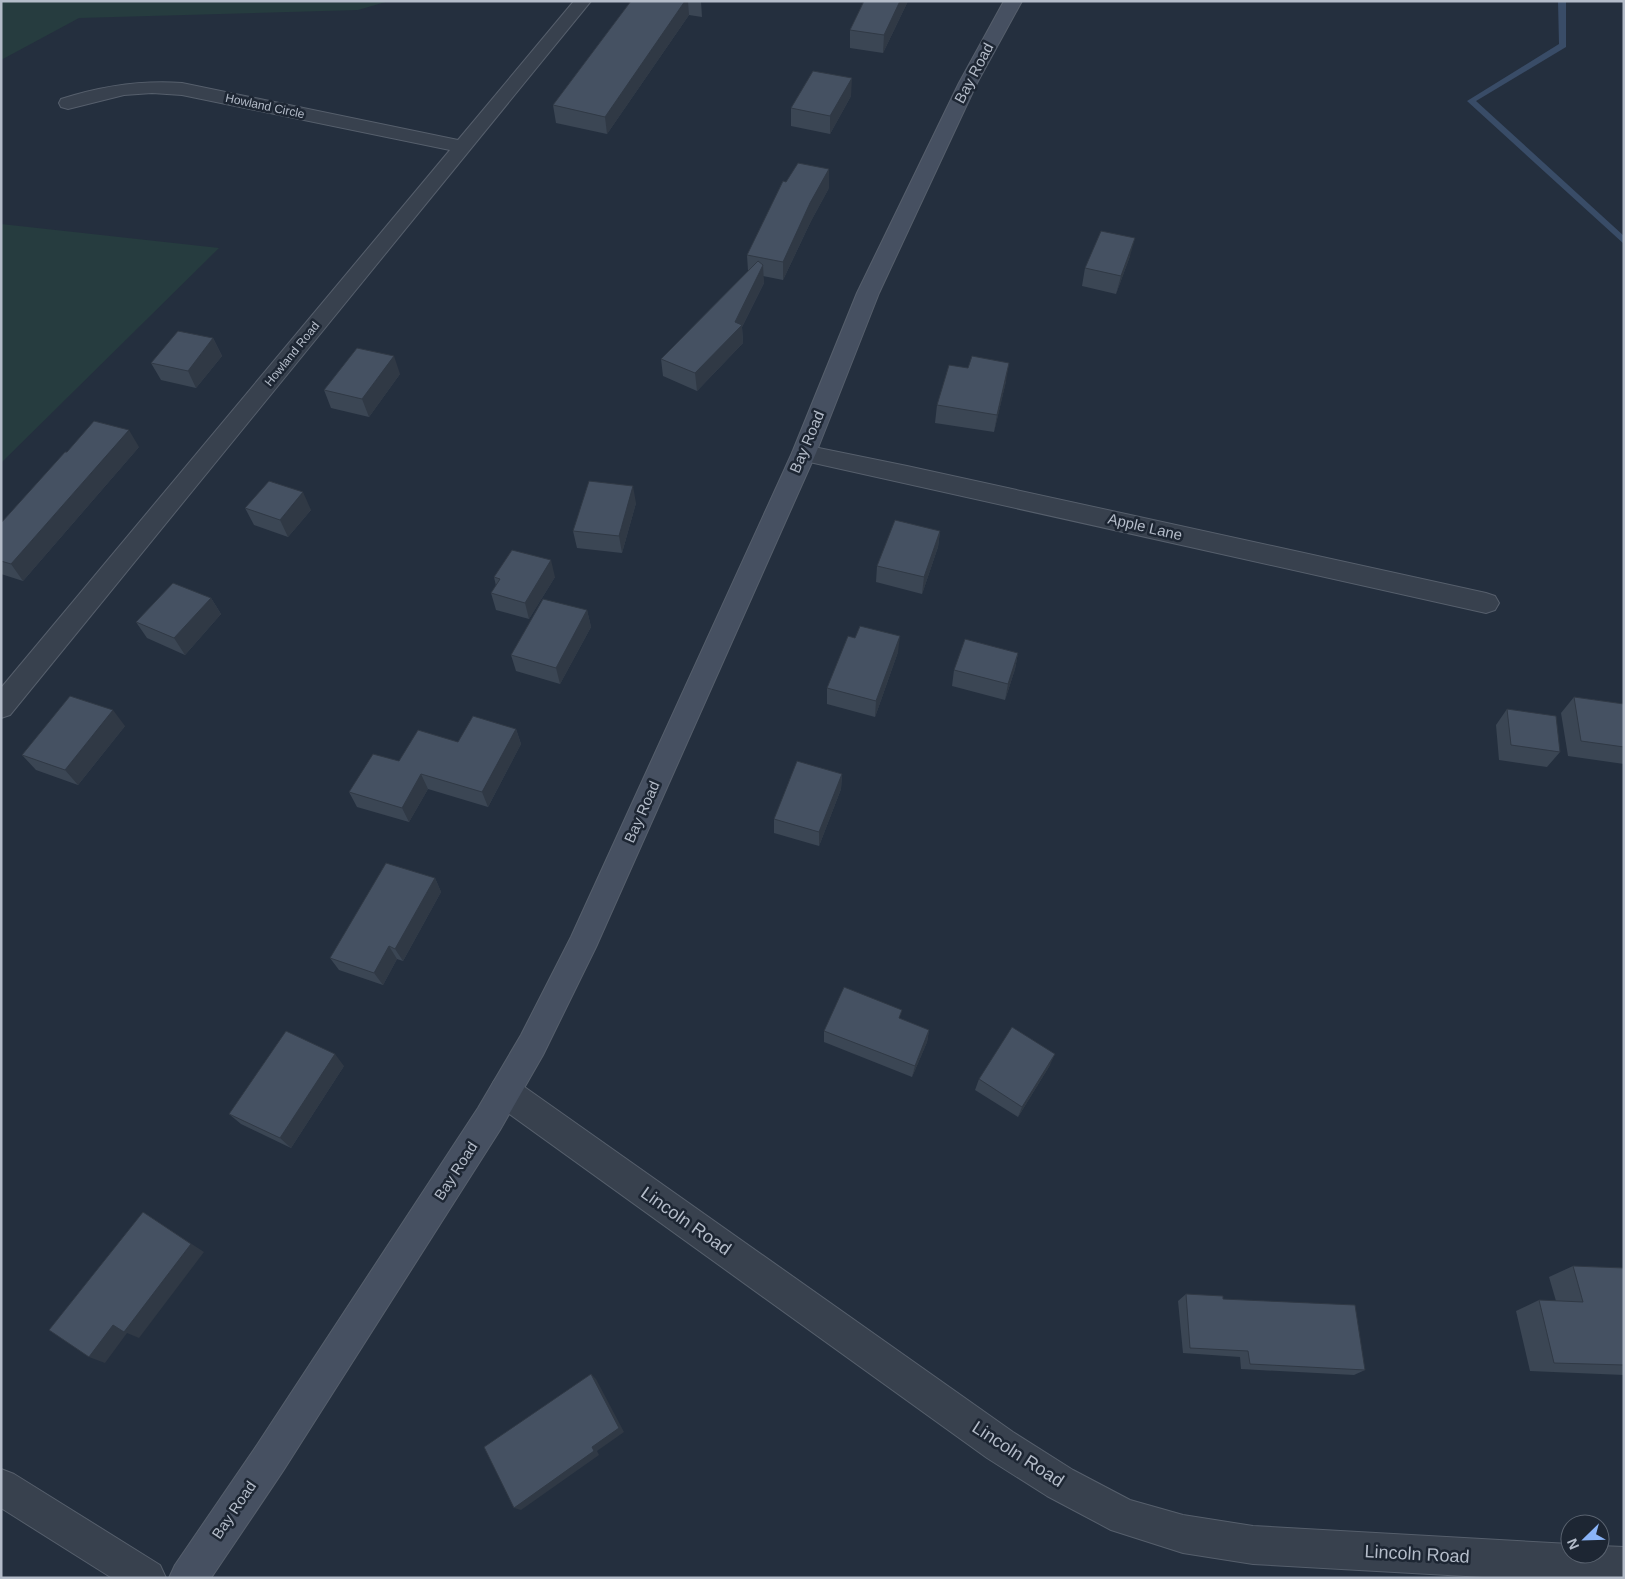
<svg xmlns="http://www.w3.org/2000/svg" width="1625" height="1579" font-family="Helvetica,sans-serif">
<rect width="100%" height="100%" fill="#242f3e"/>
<path fill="#263c3f" d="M1,1H389L358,10L79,18L1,60Z
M1,224L219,248L1,463Z"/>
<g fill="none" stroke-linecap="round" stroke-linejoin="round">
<path fill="#394c67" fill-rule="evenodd" d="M1558,1H1566V47L1476,101L1624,236V244L1467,101L1559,44Z"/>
<g stroke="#565f6c" stroke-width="2">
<path id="street" d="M574,1H591L10,715L1,718V688L450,150L182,95L152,93L124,95L68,109L61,107L59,103L61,99C102,86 140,80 182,83L458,140Z
M804,445L907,466L1486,593L1495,596L1499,603L1495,610L1486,613L796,459L792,453L796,447Z
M505,1077L516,1081L1013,1432L1073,1470L1130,1500L1183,1515L1253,1526L1570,1544V1554H1600V1546L1624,1547V1578H1501L1253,1564L1183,1553L1111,1530L1047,1496L987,1458L494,1103L489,1092L494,1081Z
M1,1469L14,1474L160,1565L166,1578H112L1,1508Z"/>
</g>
<g stroke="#565f6c" stroke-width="2">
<path id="secondary" d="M1004,1H1022L977,83L879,293L816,453L596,947L543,1055L500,1130L283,1471L211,1578H169L175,1565L257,1445L478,1108L521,1035L571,937L792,453L857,293L959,83Z"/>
</g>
<use href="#street" fill="#38414e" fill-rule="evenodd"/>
<use href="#secondary" fill="#465061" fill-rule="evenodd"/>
</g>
<path fill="#3b4654" d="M631,1H701L702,17L689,15L607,134L556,123L553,105Z
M864,1H908L883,53L850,48V30Z
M851,96L830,134L791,126V108Z
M829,188L811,221L783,280L763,276L764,283L742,327L743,343L697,391L663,376L661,359L748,271L747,255Z
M1130,256L1116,294L1082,286L1085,268Z
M213,338L222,356L196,388L161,380L151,363Z
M400,374L369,417L331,408L324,390Z
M1006,381L994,432L935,423L937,405Z
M139,447L23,581L1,574V523Z
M636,503L622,553L577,548L573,531Z
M245,508L311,510L288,537L254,525Z
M940,531L938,547L922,594L876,582L877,566Z
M494,577H555L529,619L496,610L491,593L496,586Z
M211,598L221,614L185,655L147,638L136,622Z
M587,610L591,627L560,684L516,671L511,655Z
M898,652L875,717L827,704V688Z
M1018,653L1015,669L1005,700L952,686L954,670Z
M1574,697L1624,704V764L1568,756L1561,713Z
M1507,709L1560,752L1547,767L1499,760L1496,725Z
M125,726L78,785L36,770L22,755Z
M516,729L521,744L488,807L428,789L409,822L357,807L349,792L399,761L458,742Z
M842,774L841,789L819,846L774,833V819Z
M435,878L441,892L403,961L397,959L383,985L339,970L330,958Z
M901,1019L929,1030L927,1042L912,1077L824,1042V1031Z
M1050,1065L1018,1117L975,1090L979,1079Z
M344,1066L291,1148L241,1124L229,1114Z
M1573,1266L1624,1268V1375L1530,1371L1516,1311L1539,1300L1556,1301L1549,1277Z
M1186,1294L1223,1299L1365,1370L1354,1375L1241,1369L1240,1357L1183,1353L1178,1301Z"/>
<path fill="#303945" d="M685,1H688L689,15L607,134L605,117Z
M900,1H908L883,53L884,35Z
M852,78L851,96L830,134V116Z
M829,169V188L811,221L783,280V262L810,203Z
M1135,238L1130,256L1116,294L1121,276Z
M763,265L764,283L742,327L743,343L697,391L695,373L735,322Z
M213,338L222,356L196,388L188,371Z
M394,356L400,374L369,417L362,399Z
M1009,363L1006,381L994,432L997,415Z
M129,430L139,447L23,581L11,564Z
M633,486L636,503L622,553L619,536Z
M303,492L311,510L288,537L280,520Z
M940,531L938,547L922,594L924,577Z
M551,560L555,577L529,619L525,603Z
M211,598L221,614L185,655L174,638Z
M587,610L591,627L560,684L556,668Z
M900,636L898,652L875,717L876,701Z
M1018,653L1015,669L1005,700L1008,684Z
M113,710L125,726L78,785L65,770Z
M516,729L521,744L488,807L482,792Z
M421,774L428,789L409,822L402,808Z
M842,774L841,789L819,846V832Z
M435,878L441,892L403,961L395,949Z
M389,946L397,959L383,985L374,973Z
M929,1030L927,1042L912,1077L915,1066Z
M335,1054L344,1066L291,1148L280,1138Z
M1055,1054L1050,1065L1018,1117L1022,1107Z
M143,1212L204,1252L139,1338L127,1333L105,1363L89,1357Z
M591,1374L596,1379L624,1432L597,1451L599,1455L521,1510L514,1508L592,1447Z"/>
<path fill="#455162" stroke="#303945" d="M631,1H685L605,117L553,105Z
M864,1H900L884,35L850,30Z
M813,71L852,78L830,116L791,108Z
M798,163L829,169L810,203L783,262L747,255L783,181L786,182Z
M1101,231L1135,238L1121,276L1085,268Z
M758,261L763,265L735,322L742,325L695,373L661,359Z
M178,331L213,338L188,371L151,363Z
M357,348L394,356L362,399L324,390Z
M972,356L1009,363L997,415L937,405L949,365L968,368Z
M94,421L129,430L11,564L1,561V523L65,452H67Z
M269,481L303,492L280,520L245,508Z
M589,481L633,486L619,536L573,531Z
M895,520L940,531L924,577L877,566Z
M512,550L551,560L525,603L491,593L500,579L494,577Z
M173,583L211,598L174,638L136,622Z
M543,599L587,610L556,668L511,655Z
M860,626L900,636L876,701L827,688L848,636L855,638Z
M965,639L1018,653L1008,684L954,670Z
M70,696L113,710L65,770L22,755Z
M1574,697L1624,704V747L1581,741Z
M1507,709L1556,716L1560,752L1511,745Z
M473,716L516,729L482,792L421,774L402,808L349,792L373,754L399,761L418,730L458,742Z
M797,761L842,774L819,832L774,819Z
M386,863L435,878L395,949L389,946L374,973L330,958Z
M844,987L902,1010L899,1018L929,1030L915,1066L824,1031Z
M1012,1027L1055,1054L1022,1107L979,1079Z
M286,1031L335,1054L280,1138L229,1114Z
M143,1212L191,1244L124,1332L113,1325L89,1357L49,1330Z
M1573,1266L1624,1268V1365L1554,1363L1539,1300L1583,1302Z
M1186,1294L1223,1296V1299L1355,1305L1365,1370L1250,1364L1248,1351L1190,1348Z
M591,1374L619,1428L592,1447L594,1451L514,1508L484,1447Z"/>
<g text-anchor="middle" stroke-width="5" stroke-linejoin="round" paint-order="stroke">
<g font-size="12" fill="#b4bcc9" stroke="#1d2633">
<text transform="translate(265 106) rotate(12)" y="4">Howland Circle</text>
<text transform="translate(292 354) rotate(-51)" y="4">Howland Road</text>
</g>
<g font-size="15" fill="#b4bcc9" stroke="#1d2633">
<text transform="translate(974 73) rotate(-62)" y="5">Bay Road</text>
<text transform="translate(807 442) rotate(-67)" y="5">Bay Road</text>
<text transform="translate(1145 527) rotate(13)" y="5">Apple Lane</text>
<text transform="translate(642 812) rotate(-66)" y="5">Bay Road</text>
<text transform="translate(456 1171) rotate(-57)" y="5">Bay Road</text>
<text transform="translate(234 1510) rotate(-56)" y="5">Bay Road</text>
</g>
<g font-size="18" fill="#b4bcc9" stroke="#1d2633">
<text transform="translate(686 1221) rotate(35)" y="6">Lincoln Road</text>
<text transform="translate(1018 1454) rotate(33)" y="6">Lincoln Road</text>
<text transform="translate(1417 1554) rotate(3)" y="6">Lincoln Road</text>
</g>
</g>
<rect width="1625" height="1579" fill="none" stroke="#b4bcc9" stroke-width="5"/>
<g transform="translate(1585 1539) rotate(247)"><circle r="24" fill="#1d2633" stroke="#59626f"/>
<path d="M0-4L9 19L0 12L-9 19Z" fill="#8ab4f8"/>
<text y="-8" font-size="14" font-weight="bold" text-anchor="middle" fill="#b4bcc9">N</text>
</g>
</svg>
